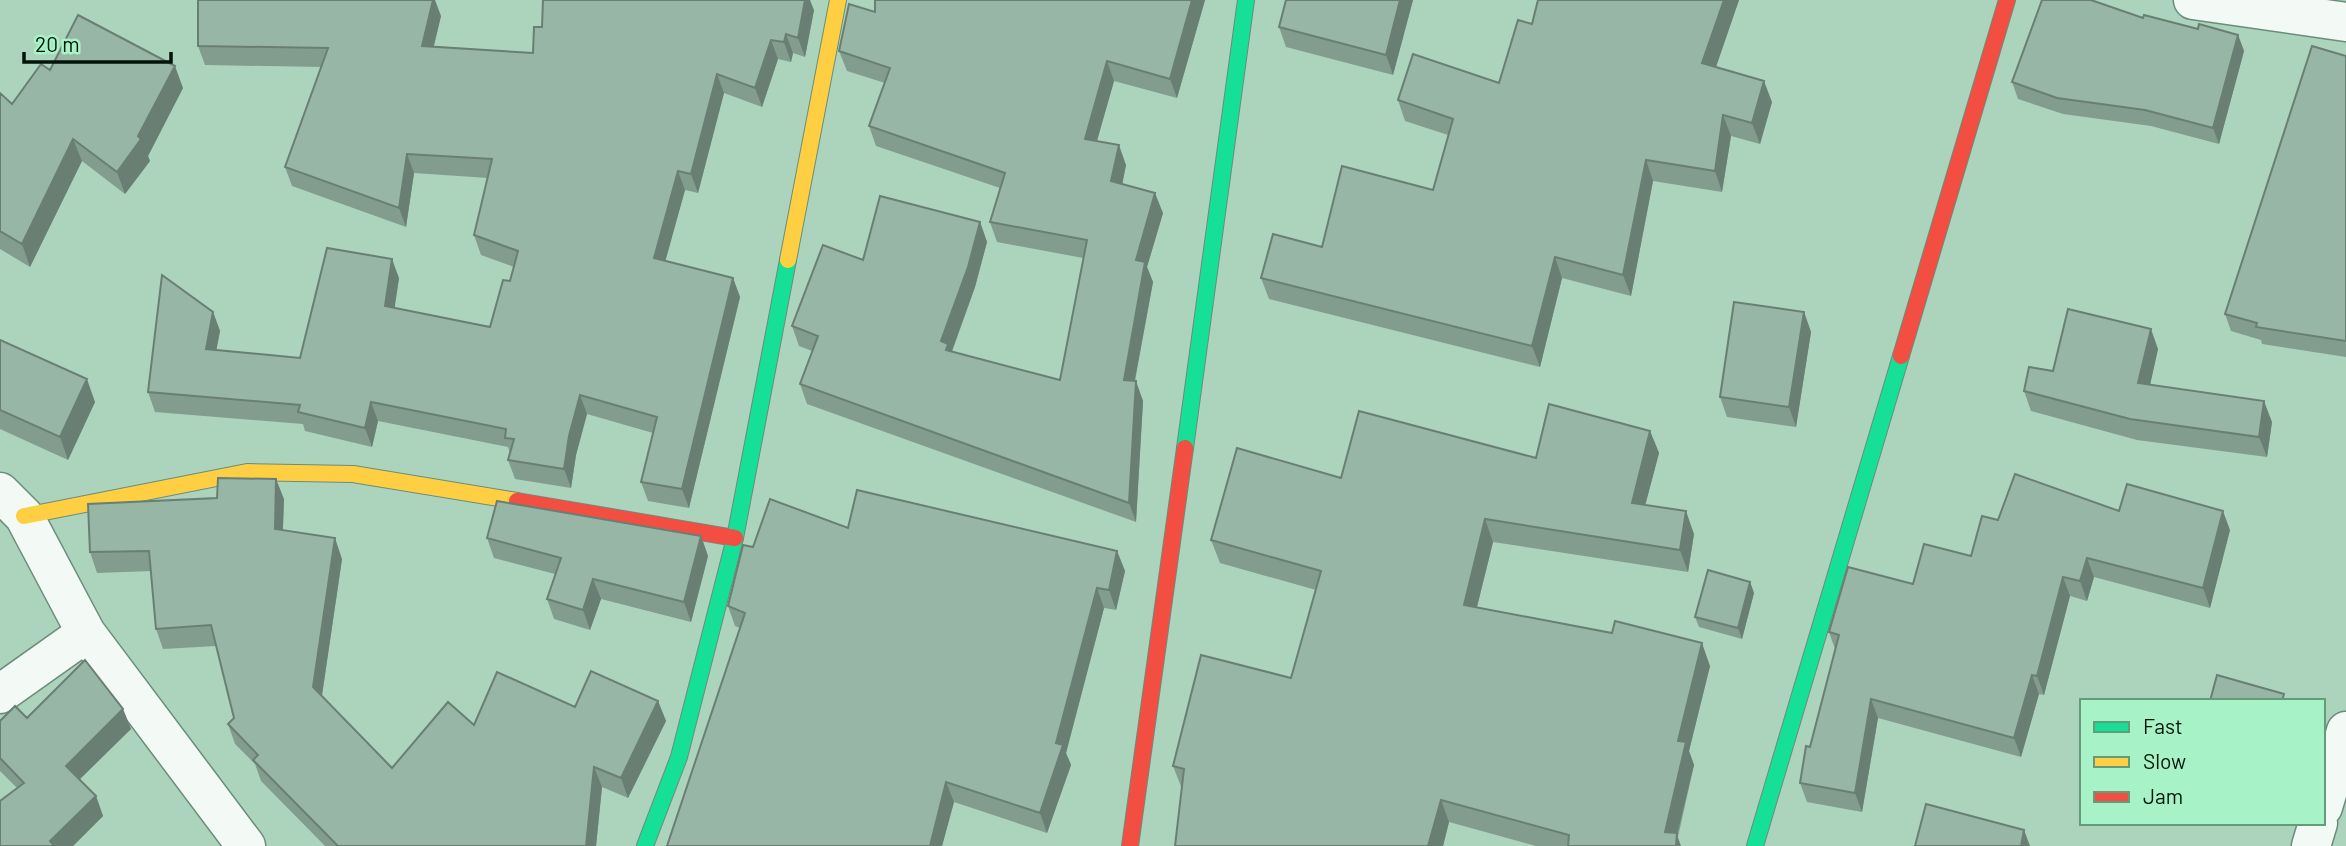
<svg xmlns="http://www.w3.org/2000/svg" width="2346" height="846" font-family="Barlow,sans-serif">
<rect width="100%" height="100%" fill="#acd4bd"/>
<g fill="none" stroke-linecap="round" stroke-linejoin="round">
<g stroke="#6b8c7b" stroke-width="41">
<path id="street" d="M2193,0L2346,22
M0,492L24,516L86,633L246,846
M0,694L86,633
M2323,807L2346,731
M2311,846L2318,823"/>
</g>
<g stroke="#6b8c7b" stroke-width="18">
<path id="fast" d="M1185,448L1246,0
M645,846L679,757L735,538L788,260
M1755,846L1901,356"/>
</g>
<g stroke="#6b8c7b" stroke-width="18">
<path id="slow" d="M788,260L838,0
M24,516L247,472L353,474L517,501"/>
</g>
<g stroke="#6b8c7b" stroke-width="18">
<path id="jam" d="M1901,356L2007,0
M517,501L735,538
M1130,846L1185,448"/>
</g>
<use href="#street" stroke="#f3f9f5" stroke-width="38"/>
<use href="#fast" stroke="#16e098" stroke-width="16"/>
<use href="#slow" stroke="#ffcf43" stroke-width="16"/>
<use href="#jam" stroke="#f24e42" stroke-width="16"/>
</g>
<path fill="#829d8e" d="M875,0H1205L1177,98L1114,81L1097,141L1126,165L1122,184L1163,213L1147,267L1153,282L1135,381L1143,401L1136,522L807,404L800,384L812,351L799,346L792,326L863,260L980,222L987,242L975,287L952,352L1060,380L1083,258L997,242L990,222L1000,188L876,146L869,126L885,83L847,71L839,51L875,12Z
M1286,0H1413L1393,75L1286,47L1279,27Z
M1739,0L1716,67L1772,102L1760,144L1731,136L1722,192L1653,181L1631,296L1562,278L1540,367L1269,299L1261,278L1433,190L1448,135L1405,121L1398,100L1499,83L1532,24Z
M814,10L805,57L793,53L791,62L778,59L762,107L724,93L698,193L685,190L665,261L733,278L740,297L689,508L648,501L641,482L653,433L587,414L576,455L571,488L515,479L508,460L510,453L508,447L378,421L372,447L305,431L303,424L155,412L148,392L213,312L220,331L216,350L300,358L399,278L394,308L490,327L510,281L514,267L481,255L474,235L488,178L414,173L406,227L292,186L285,167L321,67L205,65L198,46L441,16L434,46L533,53L542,27Z
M2143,18L2198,29L2238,35L2244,51L2219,144L2151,126L2063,114L2018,99L2012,82Z
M2346,56V357L2262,344L2261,340L2231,331L2225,314Z
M50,70L183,88L148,156L150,161L125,194L82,161L30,267L0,249V93L12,104Z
M1804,312L1811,332L1796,427L1727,417L1720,397Z
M0,340L95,402L68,460L0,429Z
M2158,349L2150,385L2272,422L2267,457L2137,440L2031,411L2024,391L2053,371Z
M1650,431L1659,453L1645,505L1694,534L1688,572L1493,542L1477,607L1710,666L1689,751L1694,765L1676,846H1536L1449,822L1443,846H1175L1182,789L1173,766L1291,678L1316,590L1220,563L1211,540L1341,478L1536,458Z
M217,498L284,499L283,530L342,559L322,696L392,768L474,725L575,707L658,701L666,721L628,798L602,787L596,846H325L261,781L255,764L235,744L228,724L234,718L216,646L163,649L156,629L151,571L97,573L90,552Z
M2119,511L2230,530L2210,608L2094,577L2087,601L2070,596L2044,695L2039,694L2021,757L1878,718L1862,812L1807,802L1800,783L1835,649L1829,632L1913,584L1971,556L1998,520Z
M848,528L1117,551L1125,571L1116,610L1104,608L1066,753L1071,765L1047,833L954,802L942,846H667L740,628L735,626L728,606L753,547Z
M701,536L708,556L691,622L601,599L590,630L554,619L547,599L555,574L494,558L487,538Z
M1750,582L1754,593L1742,639L1699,627L1695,617Z
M123,709L131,729L79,779L96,796L103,816L73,846H0L17,788L0,771V721Z"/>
<path fill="#6a7f74" d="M433,0H435L441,16L429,65L422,46Z
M805,0H810L814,10L805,57L798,38Z
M1192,0H1205L1177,98L1170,79Z
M1400,0H1413L1393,75L1386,55Z
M1724,0H1739L1710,84L1702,63Z
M786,34L793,53L791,62L784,42Z
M2238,35L2244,51L2219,144L2213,128Z
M771,40L778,59L762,107L755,88Z
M1107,61L1114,81L1092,158L1085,139Z
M175,66L183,88L148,156L150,161L125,194L117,172L138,136Z
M717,74L724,93L698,193L691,174Z
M1764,81L1772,102L1760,144L1752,123Z
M1723,115L1731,136L1722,192L1715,171Z
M73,139L82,161L30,267L22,244Z
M1119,145L1126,165L1119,201L1111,181Z
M407,154L414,173L406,227L399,208Z
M1646,160L1653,181L1631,296L1623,275Z
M678,171L685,190L661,277L654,258Z
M1155,193L1163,213L1147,267L1153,282L1131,400L1124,380L1136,260Z
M980,222L987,242L975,287L951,353L953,370L941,341Z
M1555,257L1562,278L1540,367L1532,346Z
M392,259L399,278L392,326L385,306Z
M733,278L740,297L689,508L682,489Z
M213,312L220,331L213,368L206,349Z
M1804,312L1811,332L1796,427L1789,407Z
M2151,329L2158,349L2146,403L2138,383Z
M87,379L95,402L68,460L60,437Z
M1136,381L1143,401L1136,522L1129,503Z
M580,395L587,414L576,455L571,488L564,469L569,436Z
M2264,401L2272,422L2267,457L2259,437Z
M371,402L378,421L372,447L365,428Z
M1650,431L1659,453L1640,525L1632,503Z
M276,479L284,499L282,550L275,529Z
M1686,511L1694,534L1688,572L1680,550Z
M2223,511L2230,530L2210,608L2203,588Z
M1485,519L1493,542L1472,627L1464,605Z
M701,536L708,556L691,622L684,602Z
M335,538L342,559L320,708L313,687Z
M1117,551L1125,571L1116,610L1109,590Z
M2087,558L2094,577L2087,601L2080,581Z
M2063,577L2070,596L2044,695L2037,676Z
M593,579L601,599L590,630L583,610Z
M1750,582L1754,593L1742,639L1738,628Z
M1097,588L1104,608L1066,753L1071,765L1047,833L1040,813L1056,743Z
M1702,643L1710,666L1689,751L1694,765L1677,835L1681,846H1676L1665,832L1678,741Z
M2032,675L2039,694L2021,757L2014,738Z
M1871,699L1878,718L1862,812L1855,793Z
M658,701L666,721L628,798L621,778Z
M123,709L131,729L73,786L66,766Z
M594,767L602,787L596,846H586Z
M946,782L954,802L942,846H930Z
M96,796L103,816L73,846H52L50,841Z
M1441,800L1449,822L1443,846H1428Z
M2024,830L2030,846H2021Z"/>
<path fill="#97b6a5" stroke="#6a7f74" stroke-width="2" d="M198,0H433L422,46L533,53L534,27H542L543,0H805L798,38L786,34L784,42L771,40L755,88L717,74L691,174L678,171L654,258L733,278L682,489L641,482L657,417L580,395L569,436L564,469L508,460L514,439L505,438L506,429L371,402L365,428L298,412L300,405L148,392L162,275L213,312L206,349L300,358L327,248L392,259L385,306L490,327L503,280L510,281L518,251L474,235L492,159L407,154L399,208L285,167L328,48L198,46Z
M875,0H1192L1170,79L1107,61L1085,139L1119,145L1111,181L1155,193L1136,260L1145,262L1124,380L1136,381L1129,503L800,384L818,336L792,326L823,245L863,260L880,196L980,222L968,267L941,341L948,344L946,350L1060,380L1087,240L990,222L1005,173L869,126L890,68L839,51L849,4L875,12Z
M1286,0H1400L1386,55L1279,27Z
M1538,0H1724L1702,63L1764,81L1752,123L1723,115L1715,171L1646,160L1623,275L1555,257L1532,346L1261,278L1273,234L1322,247L1342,166L1433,190L1453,119L1398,100L1413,54L1499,83L1518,20L1532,24Z
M2042,0H2091L2143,18L2144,15L2198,29L2199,24L2238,35L2213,128L2145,110L2057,98L2012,82Z
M78,15L175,66L138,136L141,139L117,172L73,139L22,244L0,231V93L12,104L41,64L50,70Z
M2312,46L2346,56V341L2256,327L2257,323L2225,314Z
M1734,302L1804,312L1789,407L1720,397Z
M2068,309L2151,329L2138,383L2264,401L2259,437L2130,419L2024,391L2029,367L2053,371Z
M0,340L87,379L60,437L0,410Z
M1549,404L1650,431L1632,503L1686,511L1680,550L1485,519L1464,605L1612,633L1615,621L1702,643L1678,741L1686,742L1665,832L1677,833L1676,846H1568L1569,835L1441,800L1428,846H1175L1184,769L1173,766L1201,655L1291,678L1321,571L1211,540L1237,448L1341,478L1359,411L1536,458Z
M2015,474L2119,511L2127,484L2223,511L2203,588L2087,558L2080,581L2063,577L2037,676L2032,675L2014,738L1871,699L1855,793L1800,783L1806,746L1810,747L1839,635L1829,632L1848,567L1913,584L1924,544L1971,556L1982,516L1998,520Z
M218,478L276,479L275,529L335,538L313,687L392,768L448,702L474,725L497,672L575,707L591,671L658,701L621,778L594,767L586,846H338L253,760L258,755L228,724L234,718L211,625L156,629L149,551L90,552L88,504L217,498Z
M857,490L1117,551L1109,590L1097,588L1056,743L1063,745L1040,813L946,782L930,846H667L745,613L728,606L743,545L753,547L770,499L848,528Z
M497,501L701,536L684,602L593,579L583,610L547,599L561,558L487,538Z
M1708,570L1750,582L1738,628L1695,617Z
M85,660L123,709L66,766L96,796L50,841L54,846H0V801L24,783L0,758V721L15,706L27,718Z
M2217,675L2284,694L2282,701H2210Z
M1926,804L2024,830L2021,846H1915Z"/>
<rect x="2080" y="699" width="245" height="126" fill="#a8f2c8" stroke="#659a7b" stroke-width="2"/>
<rect x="2094" y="722" width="35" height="10" fill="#16e098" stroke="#659a7b" stroke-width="2"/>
<text x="2143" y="734" font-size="21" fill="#001507">Fast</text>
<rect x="2094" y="757" width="35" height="10" fill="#ffcf43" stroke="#659a7b" stroke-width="2"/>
<text x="2143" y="769" font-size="21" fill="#001507">Slow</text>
<rect x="2094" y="792" width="35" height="10" fill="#f24e42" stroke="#659a7b" stroke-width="2"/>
<text x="2143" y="804" font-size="21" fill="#001507">Jam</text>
<path d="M24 52v10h147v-10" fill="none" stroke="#001507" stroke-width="3.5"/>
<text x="35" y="52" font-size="21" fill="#001507" stroke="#a8f2c8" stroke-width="5" paint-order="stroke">20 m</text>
</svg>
